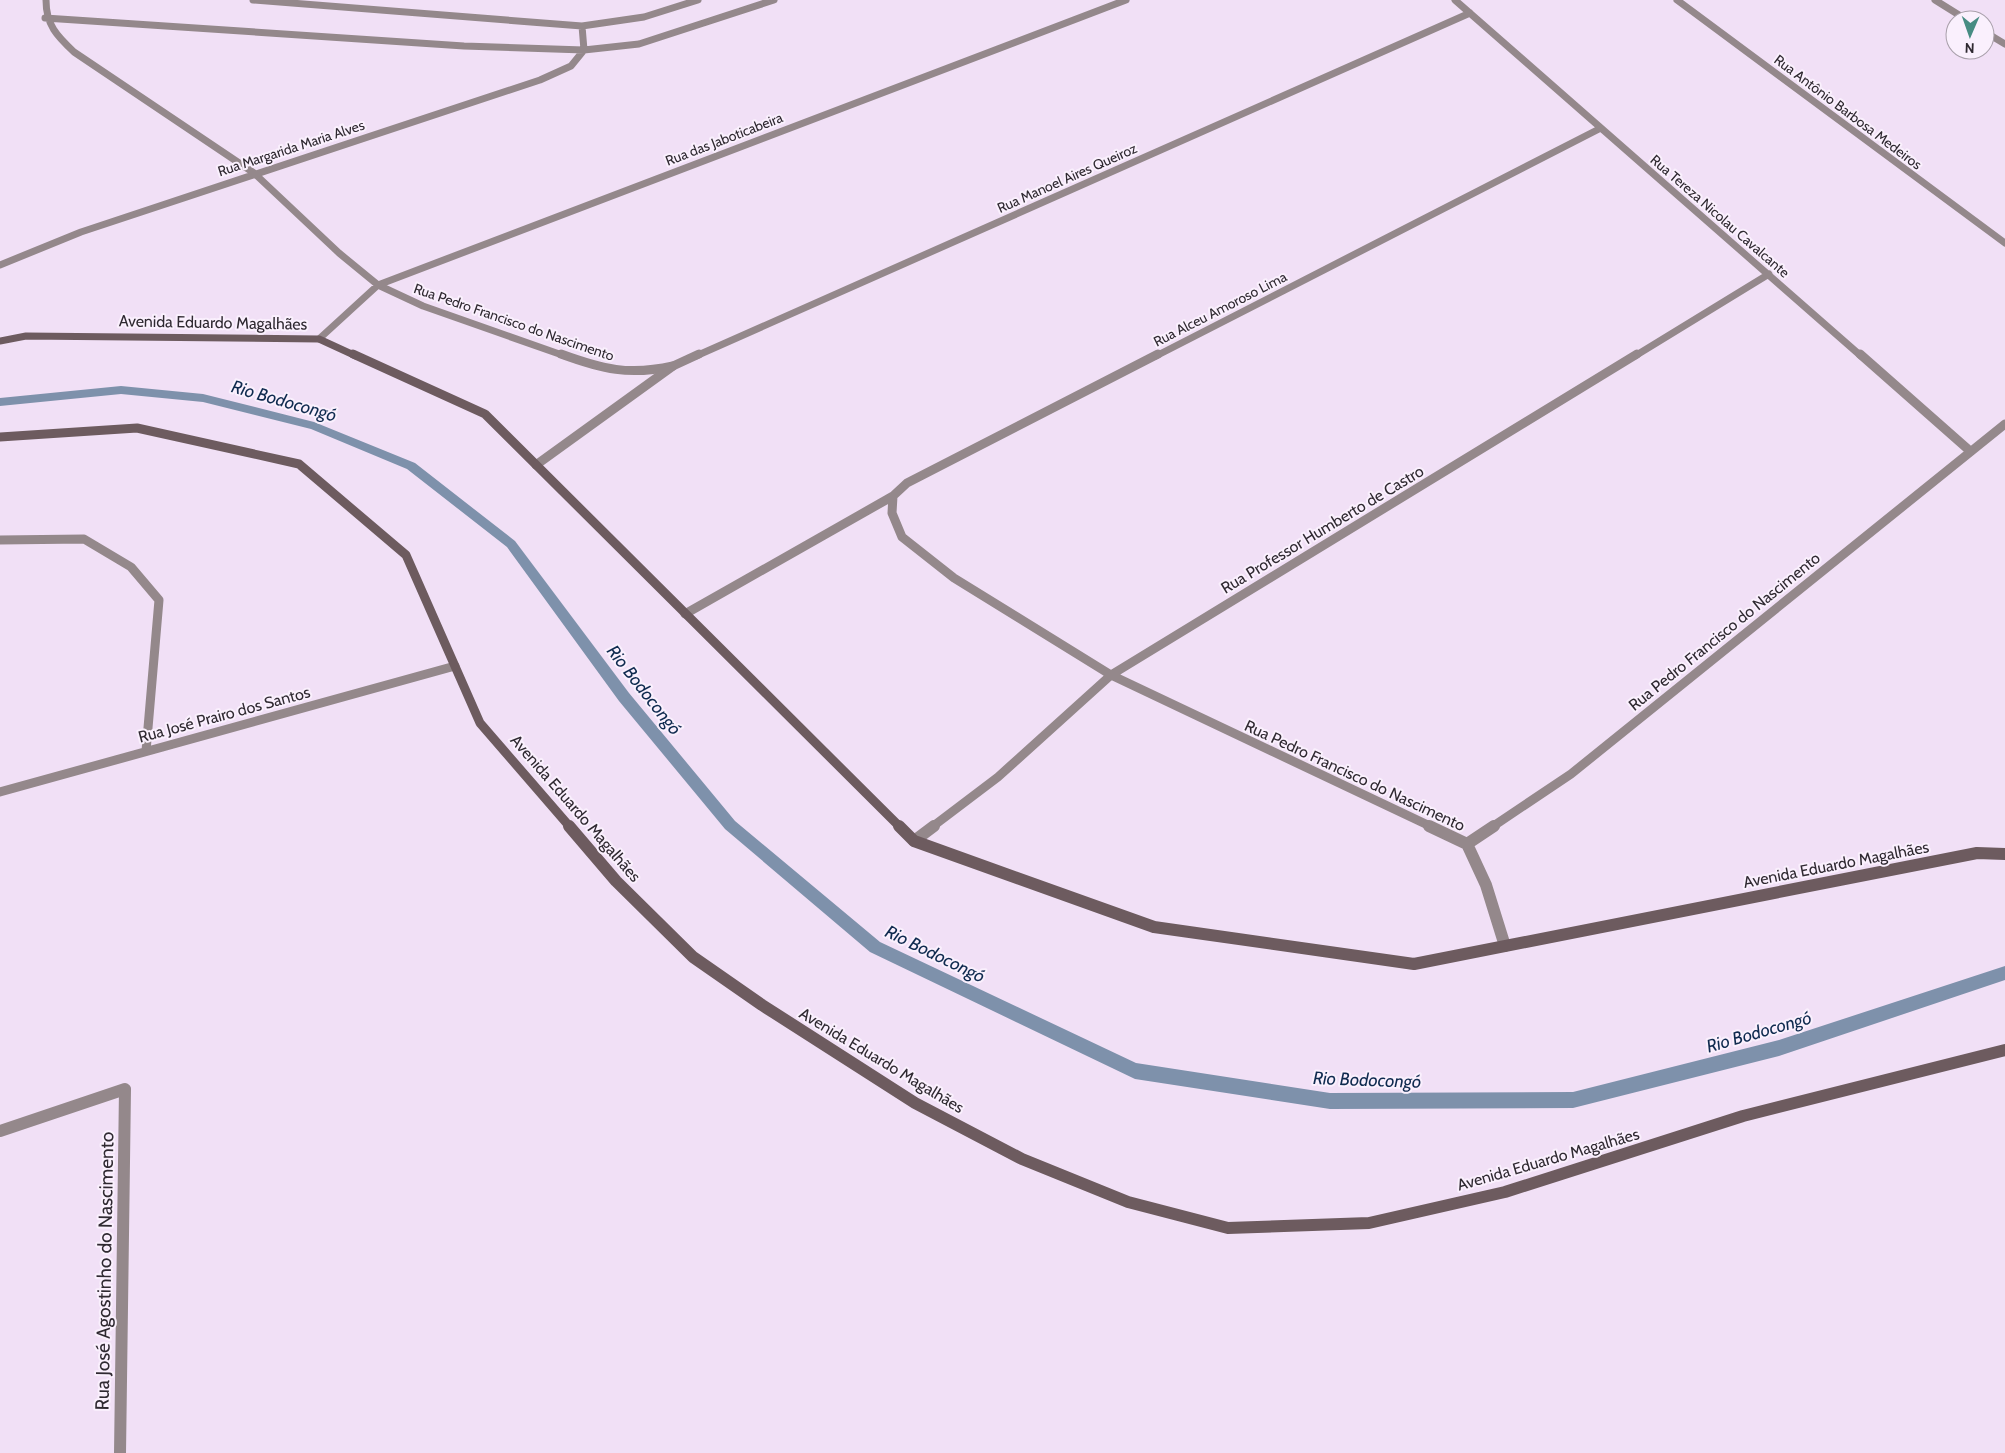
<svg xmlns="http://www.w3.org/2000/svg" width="2005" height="1453" font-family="Cabin,sans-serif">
<rect width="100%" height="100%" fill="#f1e0f6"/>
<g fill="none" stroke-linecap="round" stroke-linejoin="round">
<path fill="#7e91ab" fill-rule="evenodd" d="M121,386L203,394L314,422L415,463L515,541L629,693L735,821L880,942L1136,1063L1330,1093L1573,1092L1779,1040L2005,966V980L1779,1056L1573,1108L1330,1109L1135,1079L870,952L725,829L619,701L507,547L407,469L311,429L203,402L121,394L0,406V398Z"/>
<path stroke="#94888b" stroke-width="7" d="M378,285L423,306L565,356"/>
<path stroke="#94888b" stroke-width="9" d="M561,354C602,369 629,376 673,366"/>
<path stroke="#94888b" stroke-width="7" d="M46,0C46,25 57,36 74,52L254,173L339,253L378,285L1126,0
M253,0L582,26L644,17L698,0
M1455,0L1861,356
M1677,0L2005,243
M1935,0L1967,20
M45,18L464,46L584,50L639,44L774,0
M582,26L584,50
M1985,32L2005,44
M0,265L81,232L540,80L571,66L584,50
M319,339L378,285
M696,356L1470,13
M1156,356L1599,129
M1635,356L1769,274"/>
<path stroke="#94888b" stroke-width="9" d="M1158,354L907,483L893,496L892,513L902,537L954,578L1111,675L1432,827
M1860,354L1970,451
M536,465L673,366L699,354
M0,540L84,539L131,567L159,600L146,751
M685,614L893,496
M0,792L455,666
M932,827L998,777L1111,675L1637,354
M1492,827L1571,774L2005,424"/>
<path stroke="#94888b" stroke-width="12" d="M1429,826L1467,844
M914,841L934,826
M1467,844L1494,826
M1467,844L1486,885L1505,946
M0,1131L125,1089L120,1453"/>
<path stroke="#6d5b5f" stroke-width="7" d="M0,341L26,336L319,339L356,356"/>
<path stroke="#6d5b5f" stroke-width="9" d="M353,354L485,414L900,827
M0,437L137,428L299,464L406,555L480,723L570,827"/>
<path stroke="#6d5b5f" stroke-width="12" d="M569,826L616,881L693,957L762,1005L915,1103L1022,1159L1128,1202L1228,1228L1369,1223L1505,1192L1743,1116L2005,1050
M899,826L914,841L1154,927L1414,964L1977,853L2005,854"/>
</g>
<g text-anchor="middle" stroke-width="4" stroke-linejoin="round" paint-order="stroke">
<g font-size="14" fill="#2f2931" stroke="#faf0fd">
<text transform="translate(1848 112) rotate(37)" y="5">Rua Antônio Barbosa Medeiros</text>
<text transform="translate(724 139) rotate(-21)" y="5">Rua das Jaboticabeira</text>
<text transform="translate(291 148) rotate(-18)" y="5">Rua Margarida Maria Alves</text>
<text transform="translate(1067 178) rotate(-24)" y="5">Rua Manoel Aires Queiroz</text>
<text transform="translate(1720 216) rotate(41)" y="5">Rua Tereza Nicolau Cavalcante</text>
<text transform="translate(1220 309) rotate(-27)" y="5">Rua Alceu Amoroso Lima</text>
<text transform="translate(514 322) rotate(19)" y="5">Rua Pedro Francisco do Nascimento</text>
</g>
<g font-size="16" fill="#2f2931" stroke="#faf0fd">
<text transform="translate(213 322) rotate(1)" y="6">Avenida Eduardo Magalhães</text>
<text transform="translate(1322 529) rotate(-31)" y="6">Rua Professor Humberto de Castro</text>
<text transform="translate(1724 631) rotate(-39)" y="6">Rua Pedro Francisco do Nascimento</text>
<text transform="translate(224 714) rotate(-15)" y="6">Rua José Prairo dos Santos</text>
<text transform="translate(1355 775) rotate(25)" y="6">Rua Pedro Francisco do Nascimento</text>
<text transform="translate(576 808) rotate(49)" y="6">Avenida Eduardo Magalhães</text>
<text transform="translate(1836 864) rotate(-11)" y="6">Avenida Eduardo Magalhães</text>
<text transform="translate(882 1060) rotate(31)" y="6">Avenida Eduardo Magalhães</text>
<text transform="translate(1548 1159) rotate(-16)" y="6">Avenida Eduardo Magalhães</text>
</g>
<g font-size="18" font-style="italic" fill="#0f2a4f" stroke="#faf0fd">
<text transform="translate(284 401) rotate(16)" y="6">Rio Bodocongó</text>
<text transform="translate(644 690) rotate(52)" y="6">Rio Bodocongó</text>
<text transform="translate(935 954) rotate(26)" y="6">Rio Bodocongó</text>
<text transform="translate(1759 1032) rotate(-16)" y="6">Rio Bodocongó</text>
<text transform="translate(1367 1080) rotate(2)" y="6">Rio Bodocongó</text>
</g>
<g font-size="19" fill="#2f2931" stroke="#faf0fd">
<text transform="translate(104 1271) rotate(-89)" y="7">Rua José Agostinho do Nascimento</text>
</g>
</g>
<g transform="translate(1970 35) rotate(182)"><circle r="24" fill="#faf0fd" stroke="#a9a0ab"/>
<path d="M0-4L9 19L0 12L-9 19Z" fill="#478c83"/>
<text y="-8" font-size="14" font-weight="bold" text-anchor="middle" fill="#2f2931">N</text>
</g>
</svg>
